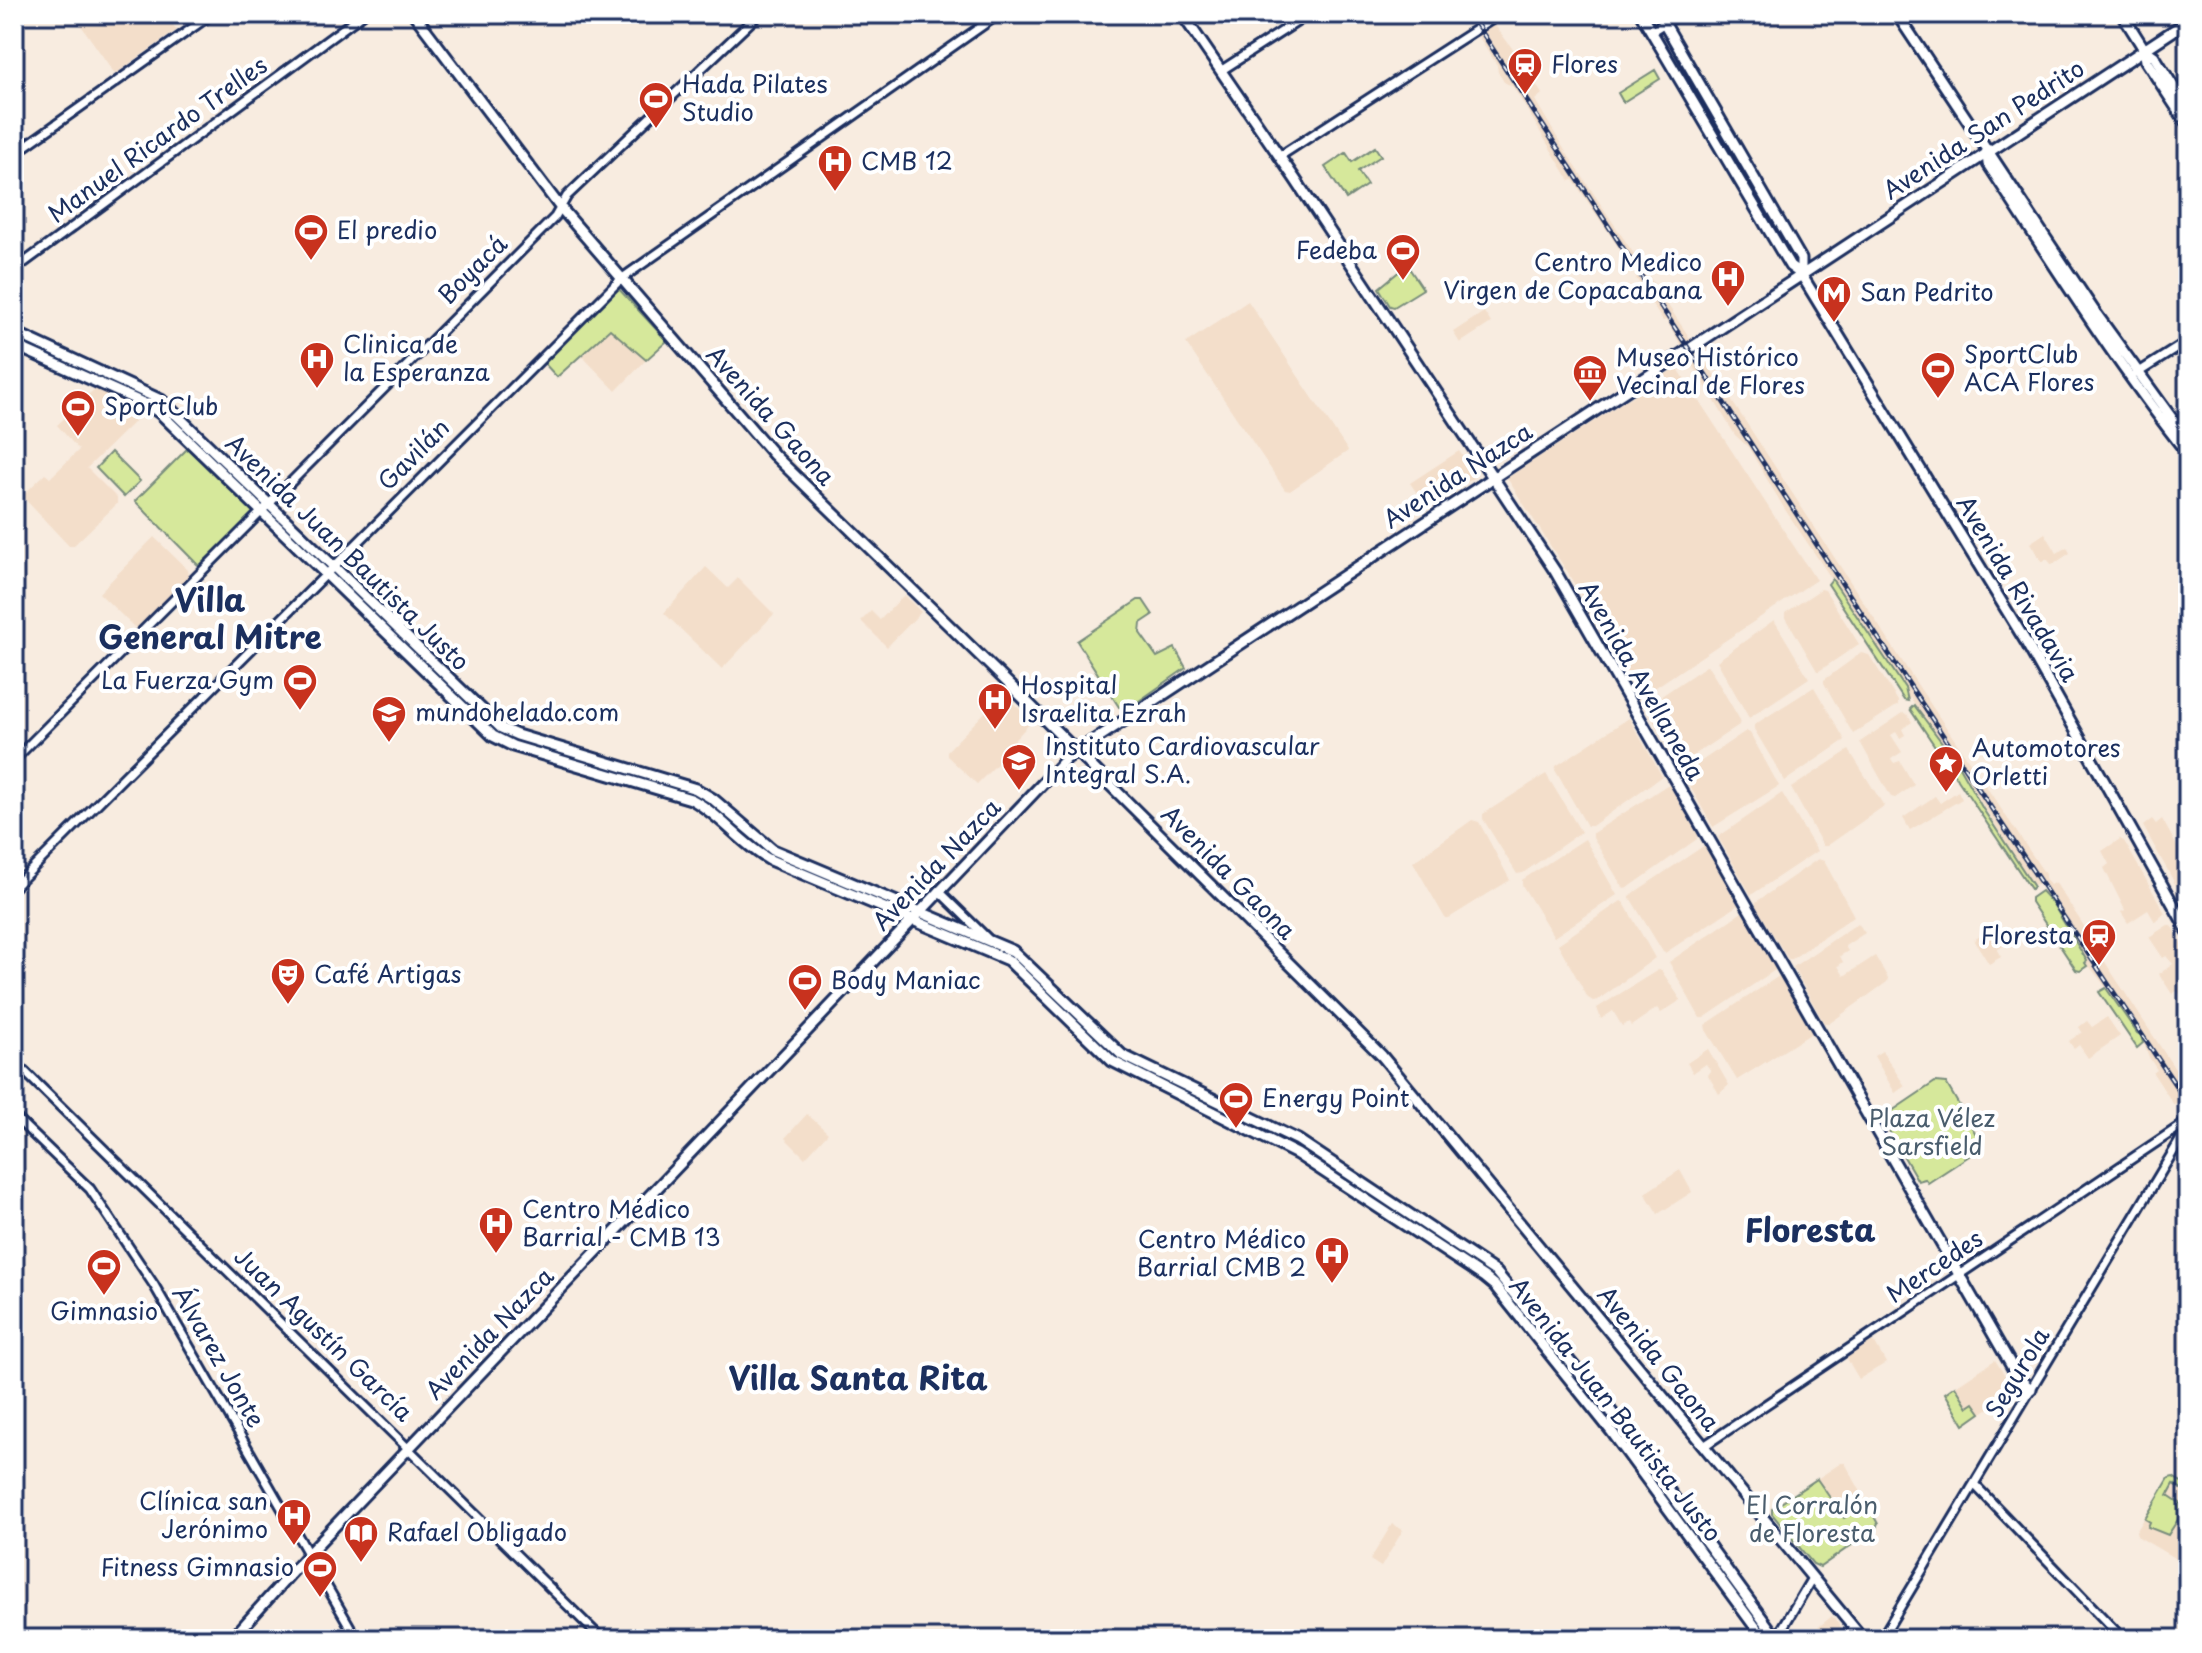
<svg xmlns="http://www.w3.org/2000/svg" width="2202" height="1653" font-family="'Playpen Sans',sans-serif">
<rect width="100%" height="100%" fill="#f8ece0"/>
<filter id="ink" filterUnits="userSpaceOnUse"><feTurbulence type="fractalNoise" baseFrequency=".0125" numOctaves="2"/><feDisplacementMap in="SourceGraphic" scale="16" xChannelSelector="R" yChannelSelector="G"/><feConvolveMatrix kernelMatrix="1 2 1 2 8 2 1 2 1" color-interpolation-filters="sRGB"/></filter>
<g filter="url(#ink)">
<path fill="#f3deca" d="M84,14H165L177,30L115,74L78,21Z
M1464,14H1479L1488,28L1494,24L1521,60L1542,94L1535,100L1564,149L1751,430L1921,690L2045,874V878L2050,885L2055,882L2103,955V959L2188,1089V1112L2180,1101L2174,1105L2153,1073L2157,1070L2149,1057L2141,1036L2137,1033L2102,982L2090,967L2088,968L2053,904L2046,894L2042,893L2043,889L2039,884L2032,885L1955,760L1910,698L1907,699L1905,688L1784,508L1748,447L1735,435L1666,320L1663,321L1657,312L1636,278L1638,276L1573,180L1570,181L1513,87L1504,82L1498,72L1497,65Z
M1248,301L1348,451L1290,491L1285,490L1186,343Z
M1484,312L1491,323L1460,343L1453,332Z
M611,328L646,360L616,391L582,356Z
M1677,367L1816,580L1641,697L1566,570L1507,478Z
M95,389L139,408L140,416L87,468L117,498V504L73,546H69L22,496L45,474L50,478L79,450L57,425L68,415L66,413Z
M1459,451L1476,476L1427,508L1410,483Z
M2045,533L2057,553L2067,547L2070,553L2052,565L2047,559L2042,562L2030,543Z
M154,537L188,570L189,576L138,628L134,627L99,593Z
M706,567L728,588L738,578L774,614L722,669L664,613Z
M1821,589L1825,590L1859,644L1819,671H1817L1785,616V613Z
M904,595L921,612L887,647L861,621L871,611L880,620Z
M1774,620L1809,678L1749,718L1717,661Z
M1861,653L1869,655L1898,701V705L1853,734L1824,683V680Z
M1706,666L1709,667L1740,720L1739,725L1679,765L1647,709L1648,705Z
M1814,687L1845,740L1785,781L1754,729V725Z
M1002,695H1005L1032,721L1008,747L1011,750L977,784L947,756V751Z
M1903,713L1907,714L1912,722L1902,729L1905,735L1900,738L1896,732L1891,735L1902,752L1891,759L1894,763L1900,761L1914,785L1895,798L1891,797L1860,742Z
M1629,718L1662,776L1592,826H1587L1555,770L1556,766Z
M1746,731L1750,733L1779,786L1713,827L1684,776L1685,772Z
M1849,750L1884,806L1827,846H1823L1791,788Z
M1546,774L1581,832L1523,873L1517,874L1483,819V814Z
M1667,785L1670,786L1698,835L1697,839L1628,888L1624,889L1593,838V833Z
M1958,791L1962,799L1910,830L1903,818L1935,796L1940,803Z
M1782,793L1817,851L1751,895L1718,837Z
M2152,819L2156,824L2162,819L2178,848L2188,843V865L2184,867L2187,872L2182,875L2188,886L2187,899L2183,898L2143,826Z
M1472,820L1479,822L1510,880L1449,918H1445L1413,862Z
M1585,839L1617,895L1554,937L1522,885V880Z
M2120,839L2124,841L2165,913L2155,922L2148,910L2128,923L2121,912L2125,910L2104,868L2109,864L2102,851Z
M1705,845L1738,905L1665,953L1663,952L1629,896Z
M1818,859L1824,861L1854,916L1792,959H1788L1756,906V902Z
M1621,901L1624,903L1655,958L1598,1000L1593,1001L1588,998L1558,944Z
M1742,912L1775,965V970L1704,1018H1700L1669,962Z
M1858,923L1865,933L1845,946L1848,951L1840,956L1843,962L1838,966L1844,976L1875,956L1888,978L1887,982L1830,1023H1824L1793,967Z
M1997,925L2008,942L1997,950L2001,957L1989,964L1974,940Z
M2168,925H2171L2188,956V1003L2177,991L2172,994L2159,974L2173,964L2166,956L2163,958L2149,937Z
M1658,970H1661L1681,1000L1661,1013L1657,1008L1631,1026L1629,1022L1622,1026L1613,1011L1601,1019L1597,1008Z
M1779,976L1783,978L1812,1033L1737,1080L1706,1030L1705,1025Z
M2107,1017L2120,1036L2088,1058L2079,1045L2074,1049L2069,1041L2082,1032L2079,1027L2087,1021L2092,1027Z
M1708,1049L1729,1085L1719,1094L1708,1075L1711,1071L1706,1064L1693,1073L1687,1063Z
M1882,1051L1905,1086L1895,1093L1874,1056Z
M807,1114L828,1133L805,1158L785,1138Z
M1680,1170L1692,1192L1658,1214L1645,1193Z
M1870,1341L1874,1342L1886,1363L1859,1379L1846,1357Z
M1995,1360L2015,1391L1964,1425L1945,1393Z
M1841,1463H1845L1867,1503L1844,1518L1817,1479Z
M2173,1477L2188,1486V1566L2137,1536L2136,1532L2169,1478Z
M1392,1524L1403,1530L1381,1567L1370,1560Z
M1832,1616L1848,1636L1844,1639H1804Z"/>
<path fill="#d6e89b" stroke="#788c7c" stroke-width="2" d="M1655,70L1660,79L1623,102L1618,93Z
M1375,147L1381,156L1358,171L1367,185L1346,199L1325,167L1346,153L1352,162Z
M1407,265L1423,289L1394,307L1390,306L1379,288Z
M617,287L667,341L646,360L610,329L557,377L543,362Z
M189,447L253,509L254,513L199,566L135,501Z
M111,452L140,481L124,497L96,468Z
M1832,579L1905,688L1908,701L1904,700L1828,584Z
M1138,600H1143L1153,615L1141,623L1140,633L1157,657L1175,648L1186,668L1129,708L1119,707L1077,641Z
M1914,705L1955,760L1947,764L1910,709Z
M1958,765L1983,809L2034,887L2031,889L1952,771Z
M2041,891L2053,904L2087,961L2085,963L2087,966L2080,971L2076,970L2031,902V898Z
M2106,988L2137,1033L2141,1035L2143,1043L2137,1048L2099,992Z
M1935,1082L1946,1083L1980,1141L1976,1145L1978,1150L1928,1183L1925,1179L1918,1181L1885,1124L1889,1120V1113Z
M1955,1386L1968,1407L1974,1403L1981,1413L1964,1425L1945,1393Z
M2173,1477L2188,1486V1493L2174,1484L2168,1495L2186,1507L2168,1535L2148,1527L2150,1522L2145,1519L2169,1478Z
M1817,1479L1844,1518L1867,1503L1878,1524L1876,1528L1820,1567L1813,1564L1772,1514V1509Z"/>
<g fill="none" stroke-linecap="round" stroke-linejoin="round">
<g stroke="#1b2f5e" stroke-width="13">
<path id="minor" d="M1652,31L1679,14
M1222,70L1309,14
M14,154L212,14
M1280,156L1500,14
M14,270L363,14
M2136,374L2188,341
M14,760L555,217L567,196L759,14
M14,887L621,279L999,14
M939,891L987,938
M14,1061L602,1639
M14,1116L90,1189L154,1285L357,1639
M1704,1446L2188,1121
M1974,1484L2123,1639
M1776,1639L1812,1578
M1881,1639L2188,1127"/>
</g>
<g stroke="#1b2f5e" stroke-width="15">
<path id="major" d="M414,14L560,207L774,455L1007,682L1382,1056L1863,1639
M1182,14L1295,179L1555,571L2019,1379L2031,1389
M1641,14L1790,266L1801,274L2026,642L2188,931
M1659,14L1801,259V274
M1897,14L2094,311L2188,441
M2122,14L2144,49L2146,61L2188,125
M2144,49L2154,56L2188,110
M1987,152L1988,164C2052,262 2115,362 2188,454
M14,332L161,400L501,728L517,735L696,789L713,799L773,850L1013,951L1122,1055L1298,1140L1496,1272L1610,1410L1777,1639
M14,345L150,406L160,413L493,736L513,746L691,799C721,815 741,844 770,860L1008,960L1112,1061L1297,1154L1484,1277L1495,1286L1612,1432L1764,1639
M232,1639L308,1554L1067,758L2188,21"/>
</g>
<use href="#minor" stroke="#fff" stroke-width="7"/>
<use href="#major" stroke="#fff" stroke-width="9"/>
<g stroke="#1b2f5e" stroke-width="5">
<path id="rail" d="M1470,14L1841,582L2188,1104"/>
</g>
<use href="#rail" stroke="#fff" stroke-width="2" stroke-dasharray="6" stroke-linecap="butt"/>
</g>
</g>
<defs>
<g id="station-pin" transform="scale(1.8)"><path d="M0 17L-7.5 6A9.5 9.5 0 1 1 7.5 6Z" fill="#c8321e" stroke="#fff"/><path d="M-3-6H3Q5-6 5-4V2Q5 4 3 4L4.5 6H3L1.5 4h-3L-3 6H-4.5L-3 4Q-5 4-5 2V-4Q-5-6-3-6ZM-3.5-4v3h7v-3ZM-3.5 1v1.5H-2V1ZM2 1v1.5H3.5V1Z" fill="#fff"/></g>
<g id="stadium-pin" transform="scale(1.8)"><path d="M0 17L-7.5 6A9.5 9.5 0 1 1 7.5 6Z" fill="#c8321e" stroke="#fff"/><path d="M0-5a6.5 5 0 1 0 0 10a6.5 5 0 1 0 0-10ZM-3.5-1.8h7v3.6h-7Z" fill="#fff"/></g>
<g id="hospital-pin" transform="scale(1.8)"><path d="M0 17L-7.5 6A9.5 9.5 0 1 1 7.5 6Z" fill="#c8321e" stroke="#fff"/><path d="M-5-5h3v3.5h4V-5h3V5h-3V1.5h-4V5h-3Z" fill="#fff"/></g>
<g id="metro-pin" transform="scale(1.8)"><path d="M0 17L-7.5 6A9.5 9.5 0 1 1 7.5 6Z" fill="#c8321e" stroke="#fff"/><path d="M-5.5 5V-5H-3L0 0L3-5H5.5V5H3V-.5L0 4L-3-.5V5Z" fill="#fff"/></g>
<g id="museum-pin" transform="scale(1.8)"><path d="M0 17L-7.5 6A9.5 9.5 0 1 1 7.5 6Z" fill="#c8321e" stroke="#fff"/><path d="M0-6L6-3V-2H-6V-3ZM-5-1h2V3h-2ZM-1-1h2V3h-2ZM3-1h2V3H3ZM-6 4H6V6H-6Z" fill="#fff"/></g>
<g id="university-pin" transform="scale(1.8)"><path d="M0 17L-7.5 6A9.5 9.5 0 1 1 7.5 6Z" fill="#c8321e" stroke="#fff"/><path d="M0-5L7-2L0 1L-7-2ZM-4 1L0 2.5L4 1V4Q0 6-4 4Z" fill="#fff"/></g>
<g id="sight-pin" transform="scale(1.8)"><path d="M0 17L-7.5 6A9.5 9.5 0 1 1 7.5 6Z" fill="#c8321e" stroke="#fff"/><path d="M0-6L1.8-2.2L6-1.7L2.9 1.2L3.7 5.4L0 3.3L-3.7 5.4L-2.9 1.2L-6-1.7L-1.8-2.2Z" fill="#fff"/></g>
<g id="theatre-pin" transform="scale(1.8)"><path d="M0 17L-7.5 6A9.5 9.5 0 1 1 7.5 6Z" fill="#c8321e" stroke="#fff"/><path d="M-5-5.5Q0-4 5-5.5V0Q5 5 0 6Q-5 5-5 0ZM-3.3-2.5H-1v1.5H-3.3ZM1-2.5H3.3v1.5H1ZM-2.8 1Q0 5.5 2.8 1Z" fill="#fff"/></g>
<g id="library-pin" transform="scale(1.8)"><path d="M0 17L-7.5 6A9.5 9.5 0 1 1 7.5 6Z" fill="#c8321e" stroke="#fff"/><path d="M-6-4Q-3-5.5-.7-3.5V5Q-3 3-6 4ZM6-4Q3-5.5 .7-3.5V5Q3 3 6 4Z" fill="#fff"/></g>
</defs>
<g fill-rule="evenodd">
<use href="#station-pin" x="1525" y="65"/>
<use href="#stadium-pin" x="656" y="99"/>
<use href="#hospital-pin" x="835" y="162"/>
<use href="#stadium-pin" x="311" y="231"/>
<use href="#stadium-pin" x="1403" y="251"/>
<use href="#hospital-pin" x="1728" y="277"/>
<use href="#metro-pin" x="1834" y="293"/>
<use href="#hospital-pin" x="317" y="359"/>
<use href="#stadium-pin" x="1938" y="369"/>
<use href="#museum-pin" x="1590" y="372"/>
<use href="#stadium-pin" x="78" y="407"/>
<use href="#stadium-pin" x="300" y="681"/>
<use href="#hospital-pin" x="995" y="700"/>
<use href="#university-pin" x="389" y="713"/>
<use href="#university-pin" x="1019" y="761"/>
<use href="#sight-pin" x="1946" y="763"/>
<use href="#station-pin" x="2099" y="936"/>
<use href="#theatre-pin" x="288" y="975"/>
<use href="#stadium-pin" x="805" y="981"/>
<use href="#stadium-pin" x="1236" y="1099"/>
<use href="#hospital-pin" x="496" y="1224"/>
<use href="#hospital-pin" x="1332" y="1254"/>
<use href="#stadium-pin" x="104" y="1266"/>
<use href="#hospital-pin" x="294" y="1516"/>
<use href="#library-pin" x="361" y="1533"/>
<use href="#stadium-pin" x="320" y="1568"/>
</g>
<g text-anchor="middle" stroke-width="8" stroke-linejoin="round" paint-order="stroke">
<g font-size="24" fill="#1b2f5e" stroke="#fff" text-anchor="start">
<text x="1551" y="73">Flores</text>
<text x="682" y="93">Hada Pilates<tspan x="682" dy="28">Studio</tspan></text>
<text x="861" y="170">CMB 12</text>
<text x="337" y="239">El predio</text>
<text x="1377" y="259" text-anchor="end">Fedeba</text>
<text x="1702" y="271" text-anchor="end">Centro Medico<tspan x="1702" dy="28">Virgen de Copacabana</tspan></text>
<text x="1860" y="301">San Pedrito</text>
<text x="343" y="353">Clinica de<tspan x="343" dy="28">la Esperanza</tspan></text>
<text x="1964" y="363">SportClub<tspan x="1964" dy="28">ACA Flores</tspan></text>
<text x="1616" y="366">Museo Histórico<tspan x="1616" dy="28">Vecinal de Flores</tspan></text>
<text x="104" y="415">SportClub</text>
<text x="274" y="689" text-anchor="end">La Fuerza Gym</text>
<text x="1021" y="694">Hospital<tspan x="1021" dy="28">Israelita Ezrah</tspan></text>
<text x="415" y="721">mundohelado.com</text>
<text x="1045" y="755">Instituto Cardiovascular<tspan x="1045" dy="28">Integral S.A.</tspan></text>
<text x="1972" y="757">Automotores<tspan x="1972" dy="28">Orletti</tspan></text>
<text x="2073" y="944" text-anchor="end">Floresta</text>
<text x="314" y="983">Café Artigas</text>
<text x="831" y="989">Body Maniac</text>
<text x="1262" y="1107">Energy Point</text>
<text x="522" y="1218">Centro Médico<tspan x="522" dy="28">Barrial - CMB 13</tspan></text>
<text x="1306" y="1248" text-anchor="end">Centro Médico<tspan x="1306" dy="28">Barrial CMB 2</tspan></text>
<text x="104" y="1320" text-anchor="middle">Gimnasio</text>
<text x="268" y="1510" text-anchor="end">Clínica san<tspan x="268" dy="28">Jerónimo</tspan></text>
<text x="387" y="1541">Rafael Obligado</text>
<text x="294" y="1576" text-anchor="end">Fitness Gimnasio</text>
</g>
<g font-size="24" fill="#1b2f5e" stroke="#fff">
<text transform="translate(1984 130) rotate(-33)" y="8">Avenida San Pedrito</text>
<text transform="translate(158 140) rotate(-36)" y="8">Manuel Ricardo Trelles</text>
<text transform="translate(473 270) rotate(-45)" y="8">Boyacá</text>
<text transform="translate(770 416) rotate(48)" y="8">Avenida Gaona</text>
<text transform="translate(414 455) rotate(-45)" y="8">Gavilán</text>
<text transform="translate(1458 476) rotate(-33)" y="8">Avenida Nazca</text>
<text transform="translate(347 553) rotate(44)" y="8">Avenida Juan Bautista Justo</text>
<text transform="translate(2017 589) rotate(59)" y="8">Avenida Rivadavia</text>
<text transform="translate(1641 681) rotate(60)" y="8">Avenida Avellaneda</text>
<text transform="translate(937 865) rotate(-46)" y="8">Avenida Nazca</text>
<text transform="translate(1228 873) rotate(45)" y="8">Avenida Gaona</text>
<text transform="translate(1935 1267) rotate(-34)" y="8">Mercedes</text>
<text transform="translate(490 1334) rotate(-46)" y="8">Avenida Nazca</text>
<text transform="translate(323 1335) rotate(44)" y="8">Juan Agustín García</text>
<text transform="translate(218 1357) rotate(60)" y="8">Álvarez Jonte</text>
<text transform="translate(1658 1359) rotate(51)" y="8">Avenida Gaona</text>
<text transform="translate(2018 1373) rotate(-59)" y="8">Segurola</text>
<text transform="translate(1615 1410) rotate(52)" y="8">Avenida Juan Bautista Justo</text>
</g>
<g font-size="24" fill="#4a5d6d" stroke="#fff">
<text x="1932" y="1127">Plaza Vélez<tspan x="1932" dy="28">Sarsfield</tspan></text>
<text x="1812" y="1514">El Corralón<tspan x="1812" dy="28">de Floresta</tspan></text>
</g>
<g font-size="32" font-weight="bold" fill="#1b2f5e" stroke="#fff">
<text x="210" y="612">Villa<tspan x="210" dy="37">General Mitre</tspan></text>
<text x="1810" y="1242">Floresta</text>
<text x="858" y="1390">Villa Santa Rita</text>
</g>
</g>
<rect width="2202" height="1653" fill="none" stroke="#fff" stroke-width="48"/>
<rect x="24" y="24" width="2154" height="1605" fill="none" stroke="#1b2f5e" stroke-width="3" filter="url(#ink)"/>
</svg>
